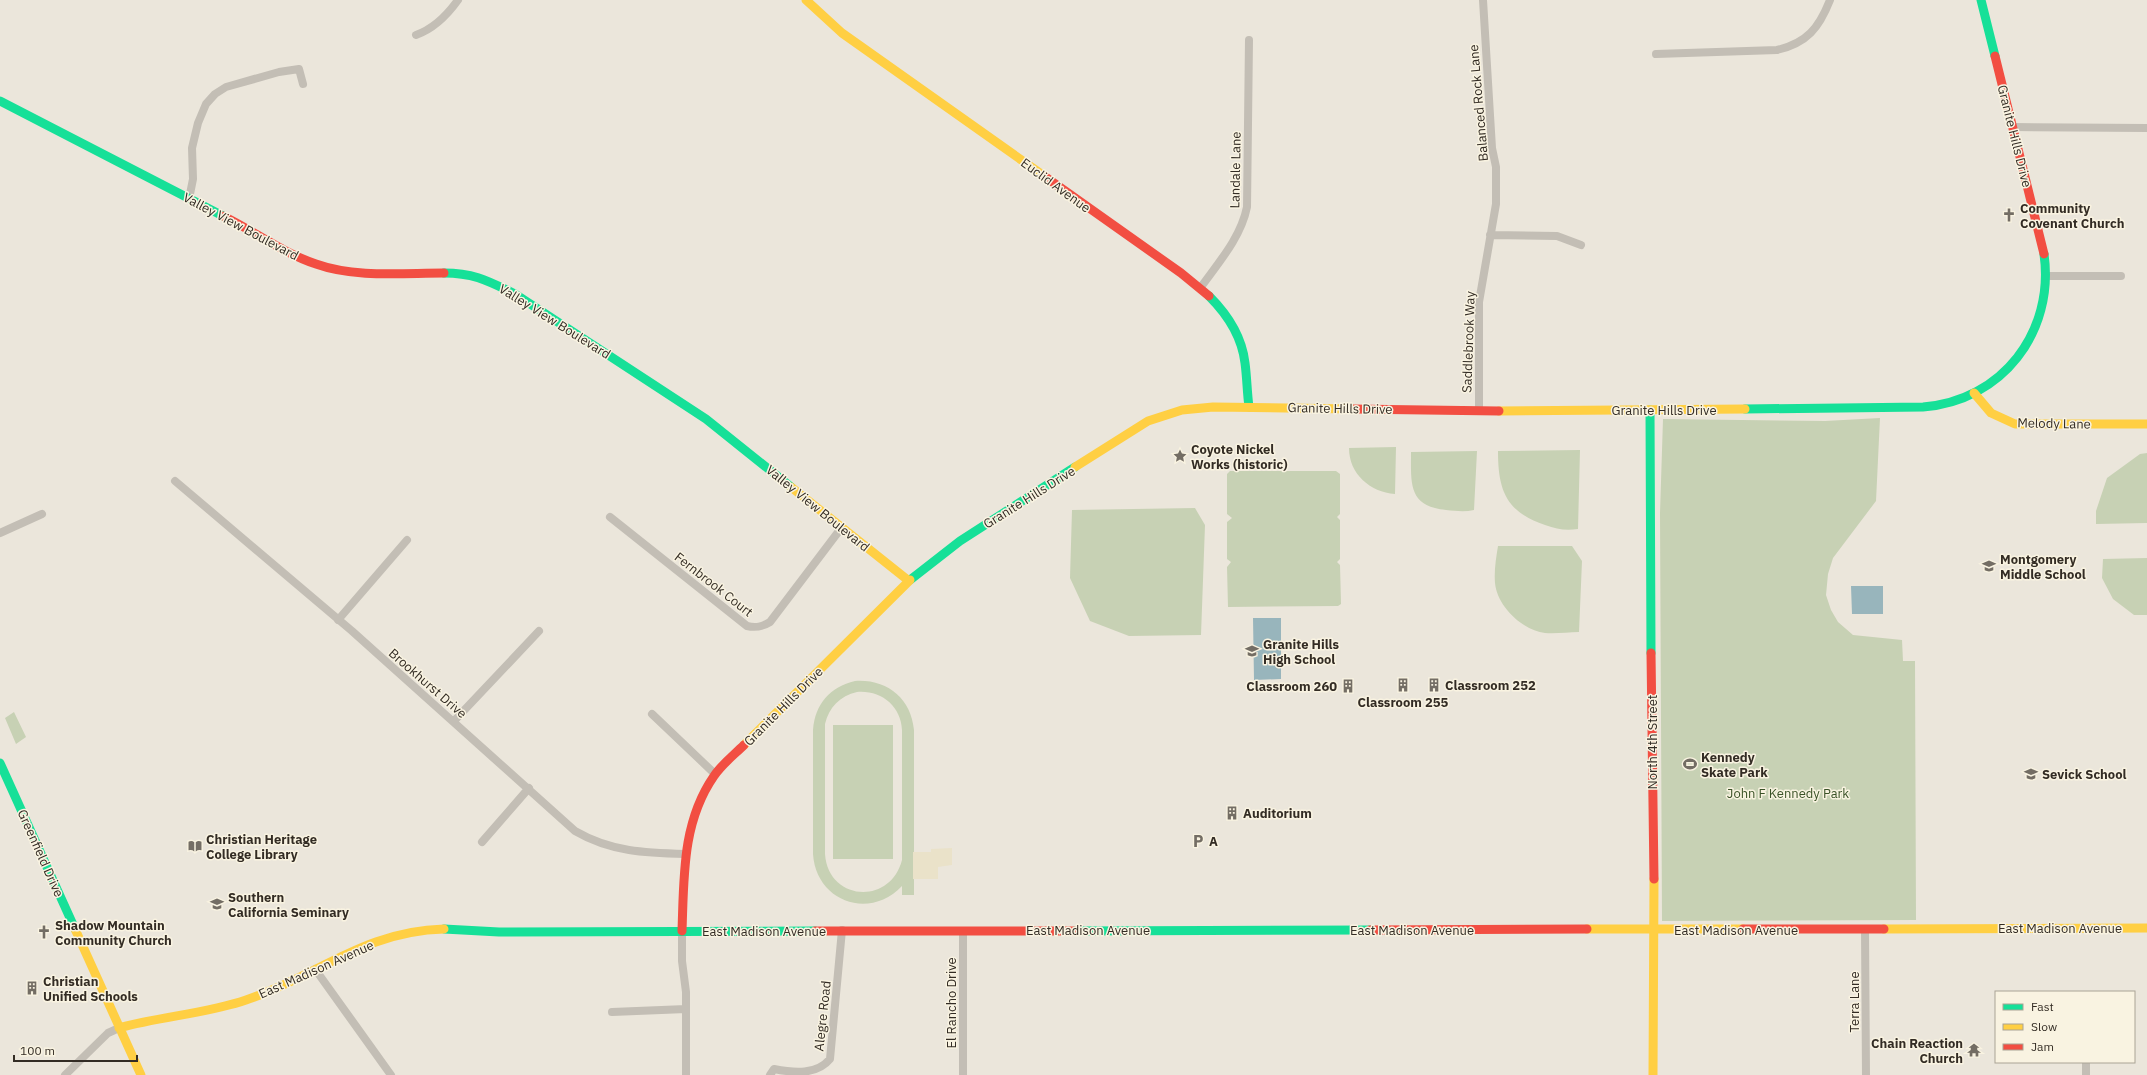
<svg xmlns="http://www.w3.org/2000/svg" width="2147" height="1075" font-family="'IBM Plex Sans',sans-serif">
<rect width="100%" height="100%" fill="#ebe6db"/>
<path fill="#c7d1b4" fill-rule="evenodd" d="M1880,418L1876,501L1833,558L1828,574L1826,595L1831,610L1838,622L1853,635L1902,640L1903,661H1915L1916,920L1662,921L1660,513L1663,419L1825,421Z
M1396,447L1395,494C1370,492 1349,474 1349,448Z
M1580,450L1578,529C1565,531 1557,529 1545,525C1506,512 1498,490 1498,451Z
M1477,451L1474,510C1465,512 1456,511 1446,510C1408,506 1411,484 1411,452Z
M2147,453V523L2096,524V511L2107,478L2140,454Z
M1230,471H1336L1340,474V514L1337,517L1340,520V559L1337,562L1340,565L1341,604L1338,606L1228,607L1227,567L1231,562L1227,559V522L1232,518L1227,514V474Z
M1195,508L1205,525L1201,635L1129,636L1090,621L1070,578L1072,510Z
M1498,546H1572L1582,561L1579,632C1568,632 1556,634 1545,633C1522,630 1497,606 1495,583C1494,571 1496,558 1498,546Z
M2147,558V615H2134L2113,599L2102,578L2103,559Z
M855,681C887,679 911,698 914,730V895H902V886C869,921 816,901 813,854V730C815,704 830,687 855,681ZM857,692C881,690 901,706 902,730V860C890,906 828,901 825,854V724C829,707 840,696 857,692Z
M14,712L26,737L16,744L5,718Z
M833,725H893V859H833Z"/>
<path fill="#eae2c9" d="M952,848V865L938,867V879H913V852H931V849Z"/>
<path fill="#98b5bc" d="M1851,586H1883V614H1852Z
M1253,618H1281V679L1254,680Z"/>
<g fill="none" stroke-linecap="round" stroke-linejoin="round">
<path stroke="#c3beb5" stroke-width="8" d="M416,35C433,29 448,14 458,0
M1656,54L1777,50C1807,43 1819,28 1830,0
M2013,127L2147,128
M189,199L193,179L192,148L198,123L206,104L215,94L226,87L279,72L299,69L303,84
M1490,235L1557,236L1581,245
M2046,276H2121
M1201,287C1219,262 1241,237 1247,207L1249,40
M1479,411V302L1496,204V167L1492,148L1483,0
M175,481L352,631L575,831C611,852 646,853 686,854
M610,517L747,626C756,628 762,627 770,622L842,527
M0,533L42,514
M338,620L407,540
M652,714L715,774
M454,721L539,631
M482,842L529,788
M1865,929L1866,1075
M682,931V961L686,992V1075
M963,931V1075
M315,969L391,1075
M612,1012L686,1009
M65,1075L108,1033L119,1028
M770,1075L774,1069C794,1073 817,1075 830,1059L842,930
M2086,1075V1062"/>
<path stroke="#16e098" stroke-width="9" d="M1981,0L1995,56
M0,101L223,216
M444,273C474,273 488,281 515,294L706,419L791,487
M1209,296C1227,314 1242,337 1245,363C1247,378 1247,392 1249,407
M1745,409L1923,407C2002,401 2055,332 2044,254
M1650,410L1651,653
M910,580L960,541L1075,467
M0,763L75,929
M444,929L499,932L815,931
M1075,931L1370,930"/>
<path stroke="#ffcf43" stroke-width="9" d="M806,0L842,33L1044,176
M1974,393L1991,413L2015,424H2147
M1499,411L1745,409
M1075,467L1148,421L1182,410L1213,407L1352,409
M791,487L909,581
M744,745L910,580
M75,929L141,1075
M1587,929H1743
M1884,929L2147,928
M119,1028C161,1016 205,1014 246,1000C318,976 364,931 444,929
M1653,1075L1654,879"/>
<path stroke="#f24e42" stroke-width="9" d="M1995,56L2044,254
M1044,176L1181,273L1209,296
M223,216C254,231 283,253 316,264C355,278 402,273 444,273
M1352,409L1499,411
M1651,653L1654,879
M1743,929H1884
M1370,930L1587,929
M682,931C684,877 682,822 714,776C722,764 734,755 744,745
M815,931H1075"/>
</g>
<defs>
<g id="church-bare" transform="scale(1.08)"><path d="M-1.2-6h2.4v3.5h3.3v2.4h-3.3V6h-2.4V-.1h-3.3v-2.4h3.3Z" fill="#736d64" stroke="#f9f3e1" stroke-width="2.5" paint-order="stroke"/></g>
<g id="sight-bare" transform="scale(1.08)"><path d="M0-6L1.8-2.2L6-1.7L2.9 1.2L3.7 5.4L0 3.3L-3.7 5.4L-2.9 1.2L-6-1.7L-1.8-2.2Z" fill="#736d64" stroke="#f9f3e1" stroke-width="2.5" paint-order="stroke"/></g>
<g id="school-bare" transform="scale(1.08)"><path d="M0-5L7-2L0 1L-7-2ZM-4 1L0 2.5L4 1V4Q0 6-4 4Z" fill="#736d64" stroke="#f9f3e1" stroke-width="2.5" paint-order="stroke"/></g>
<g id="building-bare" transform="scale(1.08)"><path d="M-4-6H4V6H1V3H-1V6H-4ZM-2.5-4.3h1.7v1.8h-1.7ZM.8-4.3h1.7v1.8H.8ZM-2.5-1h1.7V.8h-1.7ZM.8-1h1.7V.8H.8Z" fill="#736d64" stroke="#f9f3e1" stroke-width="2.5" paint-order="stroke"/></g>
<g id="stadium-bare" transform="scale(1.08)"><path d="M0-5a6.5 5 0 1 0 0 10a6.5 5 0 1 0 0-10ZM-3.5-1.8h7v3.6h-7Z" fill="#736d64" stroke="#f9f3e1" stroke-width="2.5" paint-order="stroke"/></g>
<g id="parking-bare" transform="scale(1.08)"><path d="M-3.5-5.5H1a3.5 3.5 0 0 1 0 7H-1V5.5H-3.5ZM-1-3.4V-.6H.8a1.4 1.4 0 0 0 0-2.8Z" fill="#736d64" stroke="#f9f3e1" stroke-width="2.5" paint-order="stroke"/></g>
<g id="library-bare" transform="scale(1.08)"><path d="M-6-4Q-3-5.5-.7-3.5V5Q-3 3-6 4ZM6-4Q3-5.5 .7-3.5V5Q3 3 6 4Z" fill="#736d64" stroke="#f9f3e1" stroke-width="2.5" paint-order="stroke"/></g>
<g id="temple-bare" transform="scale(1.08)"><path d="M0-6L5-2H3V0L6.5 2.5H4V6H1.5V3h-3V6H-4V2.5H-6.5L-3 0V-2H-5Z" fill="#736d64" stroke="#f9f3e1" stroke-width="2.5" paint-order="stroke"/></g>
</defs>
<g fill-rule="evenodd">
<use href="#church-bare" x="2009" y="215"/>
<use href="#sight-bare" x="1180" y="456"/>
<use href="#school-bare" x="1989" y="566"/>
<use href="#school-bare" x="1252" y="651"/>
<use href="#building-bare" x="1403" y="685"/>
<use href="#building-bare" x="1434" y="685"/>
<use href="#building-bare" x="1348" y="686"/>
<use href="#stadium-bare" x="1690" y="764"/>
<use href="#school-bare" x="2031" y="774"/>
<use href="#building-bare" x="1232" y="813"/>
<use href="#parking-bare" x="1198" y="841"/>
<use href="#library-bare" x="195" y="846"/>
<use href="#school-bare" x="217" y="904"/>
<use href="#church-bare" x="44" y="932"/>
<use href="#building-bare" x="32" y="988"/>
<use href="#temple-bare" x="1974" y="1050"/>
</g>
<g text-anchor="middle" stroke-width="3" stroke-linejoin="round" paint-order="stroke">
<g font-size="13" fill="#332c24" stroke="#f9f3e1">
<text transform="translate(1478 103) rotate(-95)" y="5">Balanced Rock Lane</text>
<text transform="translate(2015 136) rotate(76)" y="5">Granite Hills Drive</text>
<text transform="translate(1235 170) rotate(-89)" y="5">Landale Lane</text>
<text transform="translate(1056 185) rotate(36)" y="5">Euclid Avenue</text>
<text transform="translate(241 226) rotate(28)" y="5">Valley View Boulevard</text>
<text transform="translate(555 321) rotate(32)" y="5">Valley View Boulevard</text>
<text transform="translate(1468 342) rotate(-88)" y="5">Saddlebrook Way</text>
<text transform="translate(1340 408) rotate(1)" y="5">Granite Hills Drive</text>
<text x="1664" y="415">Granite Hills Drive</text>
<text transform="translate(2054 423) rotate(1)" y="5">Melody Lane</text>
<text transform="translate(1029 497) rotate(-32)" y="5">Granite Hills Drive</text>
<text transform="translate(818 508) rotate(39)" y="5">Valley View Boulevard</text>
<text transform="translate(714 584) rotate(38)" y="5">Fernbrook Court</text>
<text transform="translate(428 683) rotate(41)" y="5">Brookhurst Drive</text>
<text transform="translate(783 706) rotate(-45)" y="5">Granite Hills Drive</text>
<text transform="translate(1652 742) rotate(-90)" y="5">North 4th Street</text>
<text transform="translate(41 853) rotate(66)" y="5">Greenfield Drive</text>
<text x="2060" y="933">East Madison Avenue</text>
<text x="1088" y="935">East Madison Avenue</text>
<text x="1412" y="935">East Madison Avenue</text>
<text x="1736" y="935">East Madison Avenue</text>
<text x="764" y="936">East Madison Avenue</text>
<text transform="translate(316 969) rotate(-24)" y="5">East Madison Avenue</text>
<text transform="translate(1854 1002) rotate(-90)" y="5">Terra Lane</text>
<text transform="translate(951 1003) rotate(-90)" y="5">El Rancho Drive</text>
<text transform="translate(822 1016) rotate(-84)" y="5">Alegre Road</text>
</g>
<g font-size="13" font-weight="bold" fill="#332c24" stroke="#f9f3e1" text-anchor="start">
<text x="2020" y="213">Community<tspan x="2020" dy="15">Covenant Church</tspan></text>
<text x="1191" y="454">Coyote Nickel<tspan x="1191" dy="15">Works (historic)</tspan></text>
<text x="2000" y="564">Montgomery<tspan x="2000" dy="15">Middle School</tspan></text>
<text x="1263" y="649">Granite Hills<tspan x="1263" dy="15">High School</tspan></text>
<text x="1445" y="690">Classroom 252</text>
<text x="1337" y="691" text-anchor="end">Classroom 260</text>
<text x="1403" y="707" text-anchor="middle">Classroom 255</text>
<text x="1701" y="762">Kennedy<tspan x="1701" dy="15">Skate Park</tspan></text>
<text x="2042" y="779">Sevick School</text>
<text x="1243" y="818">Auditorium</text>
<text x="206" y="844">Christian Heritage<tspan x="206" dy="15">College Library</tspan></text>
<text x="1209" y="846">A</text>
<text x="228" y="902">Southern<tspan x="228" dy="15">California Seminary</tspan></text>
<text x="55" y="930">Shadow Mountain<tspan x="55" dy="15">Community Church</tspan></text>
<text x="43" y="986">Christian<tspan x="43" dy="15">Unified Schools</tspan></text>
<text x="1963" y="1048" text-anchor="end">Chain Reaction<tspan x="1963" dy="15">Church</tspan></text>
</g>
<g font-size="13" fill="#3a5227" stroke="#f9f3e1">
<text x="1788" y="798">John F Kennedy Park</text>
</g>
</g>
<rect x="1995" y="991" width="140" height="72" fill="#f9f3e1" stroke="#aaa395"/>
<rect x="2003" y="1004" width="20" height="6" fill="#16e098" stroke="#aaa395"/>
<text x="2031" y="1011" font-size="12" fill="#332c24">Fast</text>
<rect x="2003" y="1024" width="20" height="6" fill="#ffcf43" stroke="#aaa395"/>
<text x="2031" y="1031" font-size="12" fill="#332c24">Slow</text>
<rect x="2003" y="1044" width="20" height="6" fill="#f24e42" stroke="#aaa395"/>
<text x="2031" y="1051" font-size="12" fill="#332c24">Jam</text>
<path d="M14 1055v6h123v-6" fill="none" stroke="#332c24" stroke-width="2"/>
<text x="20" y="1055" font-size="12" fill="#332c24" stroke="#f9f3e1" stroke-width="3" paint-order="stroke">100 m</text>
</svg>
